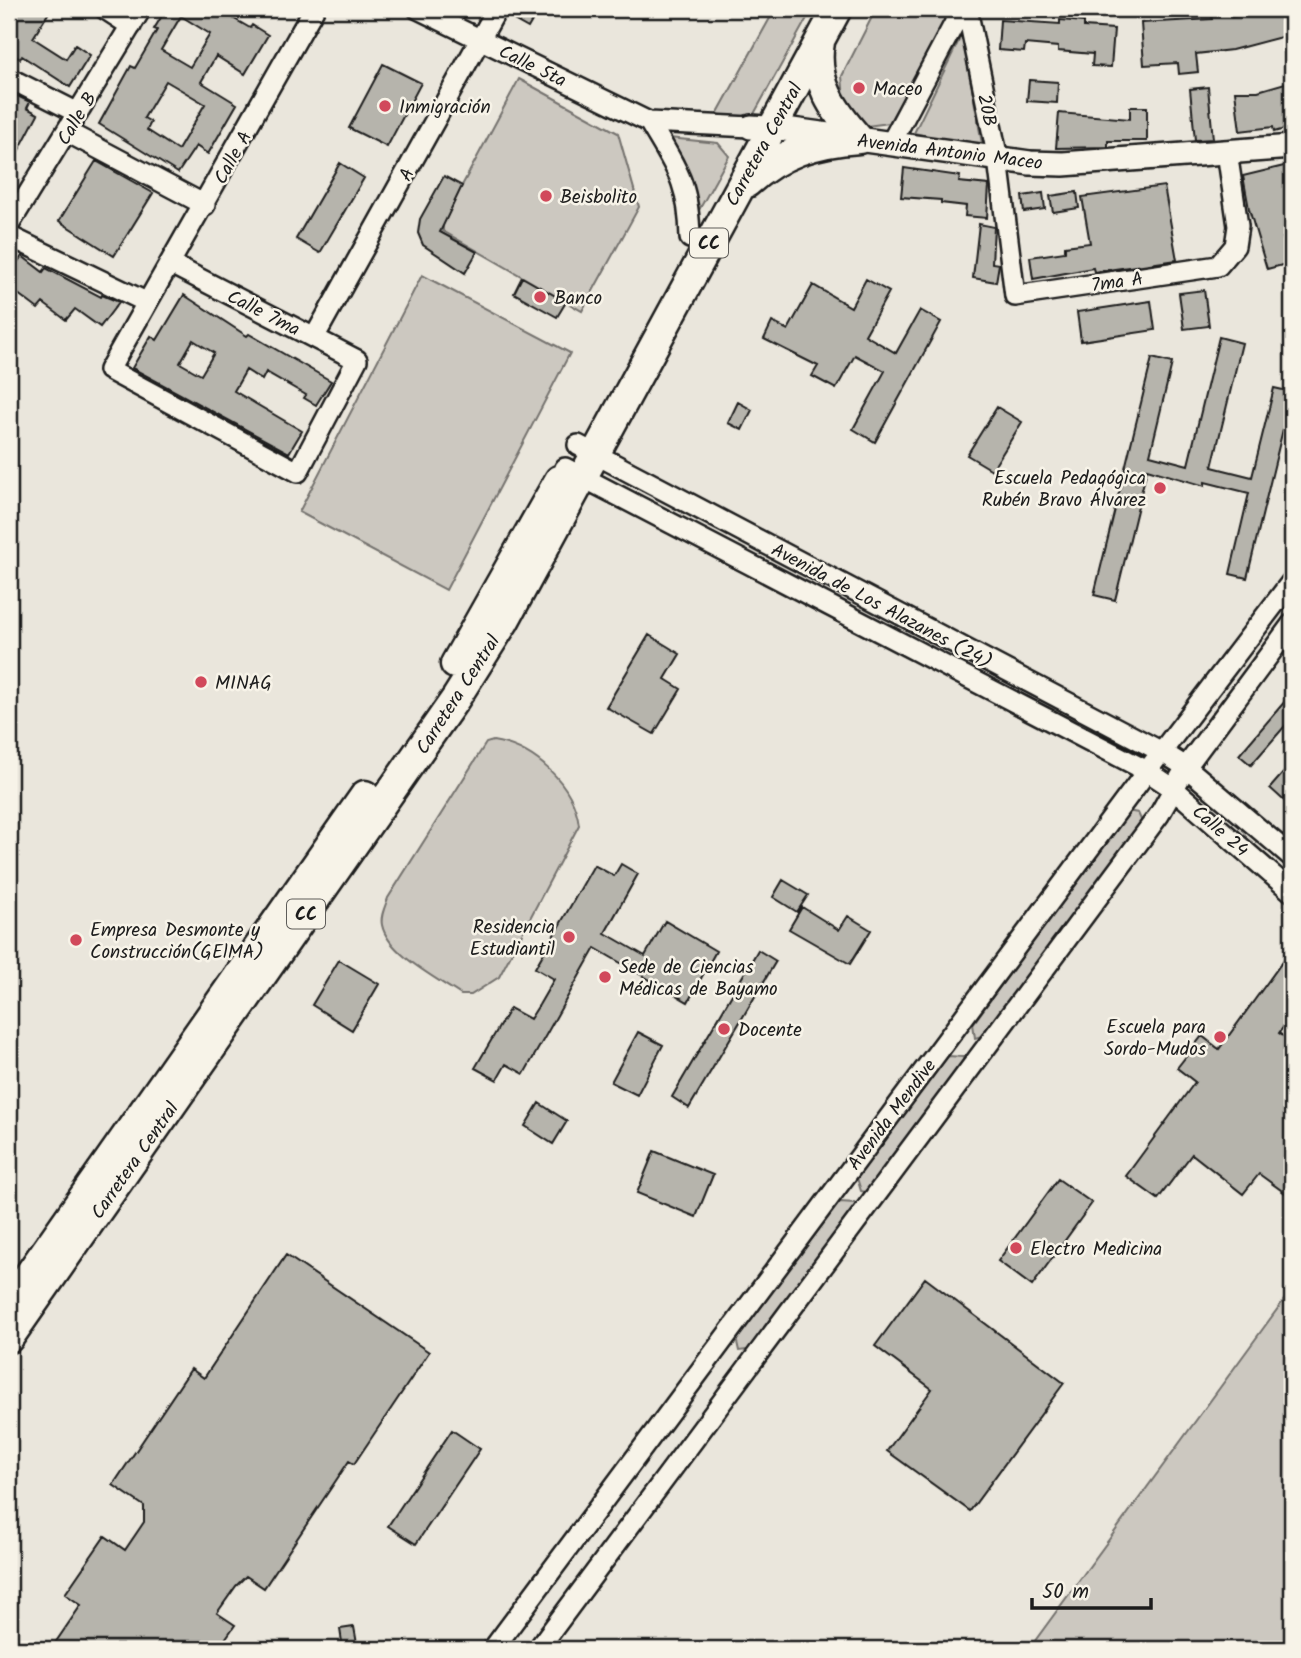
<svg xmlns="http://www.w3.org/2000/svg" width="1301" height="1658" font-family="Kalam,sans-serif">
<rect width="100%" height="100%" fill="#eae6dc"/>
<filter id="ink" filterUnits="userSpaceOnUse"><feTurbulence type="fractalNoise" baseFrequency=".0143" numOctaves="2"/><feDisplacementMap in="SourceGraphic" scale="14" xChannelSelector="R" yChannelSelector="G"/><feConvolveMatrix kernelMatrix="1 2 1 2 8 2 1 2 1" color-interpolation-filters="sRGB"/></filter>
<g filter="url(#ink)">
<path fill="#ccc8c0" stroke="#74726e" stroke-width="2" d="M775,9H812L754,114C741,121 730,120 716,116Z
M876,9H953L889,123L867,126L845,111L842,76Z
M962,34L983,149L914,133Z
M519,79L618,133L639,207L582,311L443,231V221Z
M669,138L718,143L729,156L698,212L683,159Z
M422,275L570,353L446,590L299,512Z
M493,741C534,747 574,784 579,825L499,977L471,995H461C438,979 388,954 382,925C380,916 385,907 388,898L486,743Z
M1127,811L1138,813L1142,822L992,1033L975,1038L973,1024Z
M948,1056L963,1057L964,1069L873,1194L861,1191L857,1178Z
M840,1202L855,1203V1215L755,1349L739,1351L736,1338Z
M1292,1289V1649H1029Z"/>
<path fill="#b6b4ac" stroke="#1c1c1c" stroke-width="2" fill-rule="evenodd" d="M9,9H51L33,38L66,59L75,45L90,55L70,87L22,56L20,59L9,52Z
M166,9H217L250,28L252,25L268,35L245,74L216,56L201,82L237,104L208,154L196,146L178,173L99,124L131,66L135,68L157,30L154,29ZM181,16L210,34L190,67L161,50ZM166,81L205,104L178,150L147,130L151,122L144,118Z
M520,9H539L528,28L514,20Z
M1231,9L1232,17L1278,9L1285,36L1232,50L1196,54L1198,72L1179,74L1178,63L1144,65L1141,23L1212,19L1211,11Z
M1000,20L1060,24V20L1084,22V27L1114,29L1111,67L1092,66L1093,54L1058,51V47L1025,44L1024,52L998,50Z
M383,64L421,83L387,147L349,128Z
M1029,80L1058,82L1057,103L1027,101Z
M1292,81V127L1274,132L1273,127L1240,131L1235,91H1258Z
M1208,87L1213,139L1195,140L1190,89Z
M13,94L30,102L27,108L38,114L9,169V140L18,123L9,118V101Z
M1130,107H1147V141H1108V147L1056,148L1059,113L1130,119Z
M96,161L153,193L114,256L59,221Z
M340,163L364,178L320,253L296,239Z
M1292,164V235L1283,238L1290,263L1267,269L1249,209L1243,176Z
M904,168L960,176L959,182L989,185L987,218L965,216L966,206L941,203V200L901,197Z
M444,176L462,186L440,232L477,252L465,273L423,245L418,233L420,219Z
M1164,186L1177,260L1094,272L1093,268L1033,279L1030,257L1065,252V246L1090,243L1082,197Z
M1077,192L1079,208L1053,212L1050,196Z
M1043,193L1045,209L1024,212L1022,196Z
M979,224L994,227L992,263L999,264L996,282L973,278Z
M22,256L43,272L46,268L101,297L102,295L119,302L100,327L75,309L66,320L43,303L38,309L9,287V274Z
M522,277L566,302L557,317L514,293Z
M866,279L889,292L865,335L896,353L920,310L941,322L875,442L853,429L885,371L855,355L836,389L812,376L818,366L764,339L772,322L788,330L813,285L851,307Z
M1204,290L1209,326L1184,329L1179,293Z
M184,295L247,336L249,334L331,381L316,405L304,398L306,395L266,372L262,380L246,370L234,391L302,431L289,453L132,368L151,336L157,340ZM193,340L214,353L201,375L180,363Z
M1151,301L1155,330L1081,341L1077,312Z
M1219,337L1242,343L1212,467L1252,477L1274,388L1292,392L1247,578L1230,574L1249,493L1205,482V486L1147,469L1115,600L1094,595L1152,358L1172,363L1150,455L1188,465Z
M738,402L752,410L742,430L728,423Z
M997,407L1022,422L992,470L967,455Z
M649,635L680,654L665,679L681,689L654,734L606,707Z
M1292,693V718L1251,765L1239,755Z
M1285,771L1292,778V808L1270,788Z
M621,864L638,874L605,933L645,956L665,921L716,951L688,1002L595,948L524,1074L506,1064L497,1080L475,1068L510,1008L530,1019L539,1005L554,979L535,968L594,865L614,876Z
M783,880L808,895L797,912L773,897Z
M802,907L839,930L848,916L871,930L850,964L789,929Z
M758,950L776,961L689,1108L672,1097Z
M1285,958L1292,964V1015L1279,1033L1292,1043V1198L1259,1174L1243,1194L1192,1154L1158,1199L1126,1176L1195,1082L1177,1068L1202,1036L1219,1049Z
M339,960L379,984L352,1030L312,1005Z
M638,1032L663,1045L637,1095L611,1082Z
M539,1103L567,1121L553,1144L525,1126Z
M654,1151L713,1175L696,1217L637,1193Z
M1058,1179L1092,1203L1032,1286L998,1261Z
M286,1255L429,1352L354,1464L349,1461L264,1588L246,1576L236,1586L217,1613L235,1625L218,1649H51L81,1605L65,1594L105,1536L125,1550L144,1522V1506L113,1485L191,1369L204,1378Z
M925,1278L1064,1383L970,1511L887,1451L932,1389L875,1346Z
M452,1430L480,1449L416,1544L388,1526Z
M354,1627L358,1649H343L340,1629Z"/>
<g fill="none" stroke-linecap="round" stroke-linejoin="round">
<g stroke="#1c1c1c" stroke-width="24">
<path id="minor" d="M105,9L131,26
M418,9L649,122L751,127
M967,9L998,159L1015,296L1218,266L1235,246L1238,226L1227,152
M9,78L78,113
M649,122C676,168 689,182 690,238
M67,132L205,205
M891,143L962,9
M9,225L141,9
M9,236L146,302
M171,264L357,360L298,472L109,370L314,9
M314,338L497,9
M578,445L1162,752L1186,767L1292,857
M565,468L1147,771L1174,789L1292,892
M493,1649L1147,771L1292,581
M538,1649L1159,815L1186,767L1292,624"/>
</g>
<g stroke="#1c1c1c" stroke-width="28">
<path id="major" d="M751,127L785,129L1030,163L1063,164L1292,147"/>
</g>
<g stroke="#1c1c1c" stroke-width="33">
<path id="highway" d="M820,42C813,81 833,110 859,139
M747,183C780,153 815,142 859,139
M455,664L559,480
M9,1303L365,795
M9,1338L456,698L504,622L837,9"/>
</g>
<use href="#minor" stroke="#f7f3e8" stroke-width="19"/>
<use href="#major" stroke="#f7f3e8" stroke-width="23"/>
<use href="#highway" stroke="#f7f3e8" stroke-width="28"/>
</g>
</g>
<g fill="#d1495b" stroke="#f7f3e8" stroke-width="2.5">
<circle cx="859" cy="88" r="7"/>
<circle cx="385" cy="106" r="7"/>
<circle cx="546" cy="196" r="7"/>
<circle cx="540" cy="297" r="7"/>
<circle cx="1160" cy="488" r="7"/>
<circle cx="201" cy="682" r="7"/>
<circle cx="569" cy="937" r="7"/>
<circle cx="76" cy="940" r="7"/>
<circle cx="605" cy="977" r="7"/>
<circle cx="724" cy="1029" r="7"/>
<circle cx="1220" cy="1037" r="7"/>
<circle cx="1016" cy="1248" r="7"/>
</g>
<g text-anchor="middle" stroke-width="5" stroke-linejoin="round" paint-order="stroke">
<g fill="#f7f3e8" stroke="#5e5c59" stroke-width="2">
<rect x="690" y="228.5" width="38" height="29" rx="5"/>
<rect x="287" y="899.5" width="38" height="29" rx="5"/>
</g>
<g font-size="18" font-weight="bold" fill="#1c1c1c">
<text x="709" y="249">CC</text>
<text x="306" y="920">CC</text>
</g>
<g font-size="19" fill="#1c1c1c" stroke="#f7f3e8">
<text transform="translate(533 65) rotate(26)" y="7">Calle 5ta</text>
<text transform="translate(988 110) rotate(78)" y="7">20B</text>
<text transform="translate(76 118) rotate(-59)" y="7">Calle B</text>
<text transform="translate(763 144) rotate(-61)" y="7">Carretera Central</text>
<text transform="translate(950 151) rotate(7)" y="7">Avenida Antonio Maceo</text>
<text transform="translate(232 157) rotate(-61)" y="7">Calle A</text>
<text transform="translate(406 174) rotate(-61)" y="7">A</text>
<text transform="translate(1117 281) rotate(-8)" y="7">7ma A</text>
<text transform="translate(264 312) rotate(27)" y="7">Calle 7ma</text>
<text transform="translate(882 605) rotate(28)" y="7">Avenida de Los Alazanes (24)</text>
<text transform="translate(457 694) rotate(-57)" y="7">Carretera Central</text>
<text transform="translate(1221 830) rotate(41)" y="7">Calle 24</text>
<text transform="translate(891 1114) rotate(-53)" y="7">Avenida Mendive</text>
<text transform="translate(134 1160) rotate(-55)" y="7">Carretera Central</text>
</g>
<g font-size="19" fill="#1c1c1c" stroke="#f7f3e8" text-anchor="start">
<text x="873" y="95">Maceo</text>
<text x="399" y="113">Inmigración</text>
<text x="560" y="203">Beisbolito</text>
<text x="554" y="304">Banco</text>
<text x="1146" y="484" text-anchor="end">Escuela Pedagógica<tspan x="1146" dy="22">Rubén Bravo Álvarez</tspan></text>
<text x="215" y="689">MINAG</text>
<text x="555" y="933" text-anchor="end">Residencia<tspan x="555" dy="22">Estudiantil</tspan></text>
<text x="90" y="936">Empresa Desmonte y<tspan x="90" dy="22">Construcción(GElMA)</tspan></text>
<text x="619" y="973">Sede de Ciencias<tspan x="619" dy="22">Médicas de Bayamo</tspan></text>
<text x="1206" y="1033" text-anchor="end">Escuela para<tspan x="1206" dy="22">Sordo-Mudos</tspan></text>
<text x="738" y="1036">Docente</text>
<text x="1030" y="1255">Electro Medicina</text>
</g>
</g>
<rect width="1301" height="1658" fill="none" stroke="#f7f3e8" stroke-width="35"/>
<rect x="18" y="18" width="1266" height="1623" fill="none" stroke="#1c1c1c" stroke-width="2.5" filter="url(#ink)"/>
<path d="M1032 1598v10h119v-10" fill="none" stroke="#1c1c1c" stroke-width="3.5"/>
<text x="1042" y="1598" font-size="21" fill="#1c1c1c" stroke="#f7f3e8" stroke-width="5" paint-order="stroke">50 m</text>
</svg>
